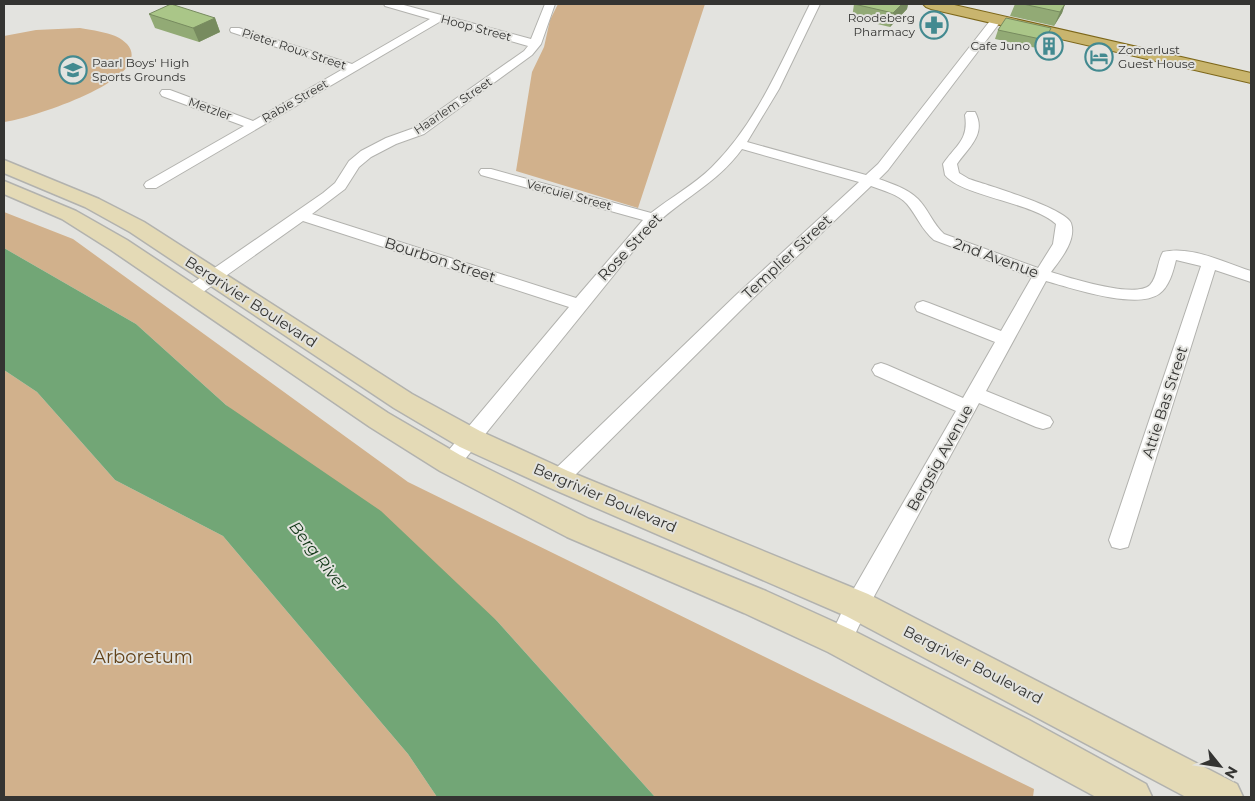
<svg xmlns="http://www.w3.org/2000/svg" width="1255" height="801" font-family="Montserrat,sans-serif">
<rect width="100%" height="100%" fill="#e3e3df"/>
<path fill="#d1b18c" d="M558,4H705L638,208L516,171L532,72L544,47L550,20Z
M80,28C94,31 116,32 127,44C158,79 25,120 4,122V36L36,30Z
M4,212L73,239L408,482L1034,789L1033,797H655L497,621L226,405L136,324L4,248Z
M4,370L37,392L115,480L223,536L408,754L437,797H4Z"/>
<path fill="#72a676" d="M4,248L136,324L226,405L381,511L497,621L655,797H437L408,754L223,536L115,480L37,392L4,370Z"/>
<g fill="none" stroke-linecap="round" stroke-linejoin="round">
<g stroke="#b2b2ae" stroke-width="2">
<path id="street" d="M384,4H400L531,39L545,4H555L541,44L532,55L424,134L396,144L371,157L359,167L345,189L312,214L576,298L643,220L481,175L479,172L481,169H491L651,213C671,197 694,185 712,167C757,123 782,60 810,4H820L779,89L747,142L866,175L878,164L993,17H1001L1002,19L1001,21L888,170L879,179C892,184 907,188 918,199C928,209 933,224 944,234L1038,268L1053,244L1056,224C1032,202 961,196 945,175L943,164C956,145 969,140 965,115L967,112H975C987,134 968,148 957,164L959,173L969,179C987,185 1065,208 1071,223C1077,240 1060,260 1051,272C1070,278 1135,299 1150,285C1158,276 1157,262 1163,252C1191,245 1225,263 1251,271V282L1215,270L1128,547L1120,549L1112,547L1109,540L1201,266L1176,260C1173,272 1169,287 1159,294C1136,310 1071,288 1046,281L986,391L1050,417L1053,422L1050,427L1043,429L1036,427L979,403L865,613L848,649L840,652L832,649L828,641L849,597L956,411L875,375L872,370L875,365L881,363L887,365L963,398L995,342L917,311L915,307L917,303L923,301L929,303L1001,331L1032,277L934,240C922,230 917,216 907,204C898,194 884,191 871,186L747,304L565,485L558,487L551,485L548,479L551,473L735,296L859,182L742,149C716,185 680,199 651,229L457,469L450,471L443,469L440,463L443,457L569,307L303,221L196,297L190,298L184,297L182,293L184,289L323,193L335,183L349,161L361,151L386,138L414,128L524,51L528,46L441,21L156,188H146L144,185L146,182L244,126L162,96L160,93L162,90H170L253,121L343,69L231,32L230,30L231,28H239L352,64L430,19L385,6Z"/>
</g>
<g stroke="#b2b2ae" stroke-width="3">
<path id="secondary" d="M4,160L99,199L144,222L412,394L480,431L568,471L868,594L1237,784L1243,797H1186L846,616L548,487L460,447L394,408L130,232L85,207L4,173Z
M4,181L76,211L127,240L388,413L460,455L589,519L766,591L852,630L1029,720L1146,784L1152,797H1096L828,652L744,613L567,537L440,471L370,427L111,250L62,219L4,194Z"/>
</g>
<g stroke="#7d671a" stroke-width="2">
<path id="primary" d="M923,4H950L1251,73V83L931,9L926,7Z"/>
</g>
<use href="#street" fill="#fff" fill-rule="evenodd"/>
<use href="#secondary" fill="#e4dab6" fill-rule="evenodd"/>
<use href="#primary" fill="#c9b56e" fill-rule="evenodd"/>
</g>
<path fill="#92aa75" d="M854,4H908L907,9L890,27L852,18Z
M1015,4H1065L1062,13L1054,26L1010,16Z
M149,14L215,18L220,32L199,42L155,28Z
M1051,28L1047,38L1041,49L995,39L998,30Z"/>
<path fill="#778b5f" d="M902,4H908L907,9L890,27L893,13Z
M1065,4L1062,13L1054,26L1060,12Z
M215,18L220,32L199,42L193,28Z
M1051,28L1047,38L1041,49L1045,40Z"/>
<path fill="#aac688" stroke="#778b5f" d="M171,4L215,18L193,28L149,14Z
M854,4H902L893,13Z
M1023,4H1065L1060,12Z
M1006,18L1051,28L1045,40L998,30Z"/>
<defs>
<g id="pharmacy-ring" transform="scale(1.4375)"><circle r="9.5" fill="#e3e3df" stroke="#438a90" stroke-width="1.5"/><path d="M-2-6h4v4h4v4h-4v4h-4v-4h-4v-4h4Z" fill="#438a90"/></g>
<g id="building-ring" transform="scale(1.4375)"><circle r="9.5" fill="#e3e3df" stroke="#438a90" stroke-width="1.5"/><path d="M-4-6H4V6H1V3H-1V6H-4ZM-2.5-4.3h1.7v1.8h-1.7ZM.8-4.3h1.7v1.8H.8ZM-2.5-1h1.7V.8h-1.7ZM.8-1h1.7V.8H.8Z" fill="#438a90"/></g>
<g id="hotel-ring" transform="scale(1.4375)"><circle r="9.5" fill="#e3e3df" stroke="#438a90" stroke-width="1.5"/><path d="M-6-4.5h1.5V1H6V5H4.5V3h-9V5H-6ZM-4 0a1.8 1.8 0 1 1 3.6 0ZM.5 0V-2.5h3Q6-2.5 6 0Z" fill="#438a90"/></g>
<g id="school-ring" transform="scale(1.4375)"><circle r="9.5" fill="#e3e3df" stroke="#438a90" stroke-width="1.5"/><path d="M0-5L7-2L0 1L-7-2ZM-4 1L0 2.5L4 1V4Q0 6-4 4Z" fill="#438a90"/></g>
</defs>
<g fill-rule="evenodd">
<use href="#pharmacy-ring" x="934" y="25"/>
<use href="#building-ring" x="1049" y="46"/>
<use href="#hotel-ring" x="1099" y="57"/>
<use href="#school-ring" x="73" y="70"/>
</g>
<g text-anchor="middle" stroke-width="4" stroke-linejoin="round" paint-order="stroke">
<g font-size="12" fill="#343432" stroke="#e3e3df" text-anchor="end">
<text x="915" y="22">Roodeberg<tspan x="915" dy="14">Pharmacy</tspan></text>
<text x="1030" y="50">Cafe Juno</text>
<text x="1118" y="54" text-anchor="start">Zomerlust<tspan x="1118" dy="14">Guest House</tspan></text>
<text x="92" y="67" text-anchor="start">Paarl Boys' High<tspan x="92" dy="14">Sports Grounds</tspan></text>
</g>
<g font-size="12" fill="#343432" stroke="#e3e3df">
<text transform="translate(476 28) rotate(15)" y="4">Hoop Street</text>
<text transform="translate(294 49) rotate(18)" y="4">Pieter Roux Street</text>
<text transform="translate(295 101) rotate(-30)" y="4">Rabie Street</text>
<text transform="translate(453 106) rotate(-34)" y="4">Haarlem Street</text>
<text transform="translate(210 109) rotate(20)" y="4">Metzler</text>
<text transform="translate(569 195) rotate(15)" y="4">Vercuiel Street</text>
</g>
<g font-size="15" fill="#343432" stroke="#e3e3df">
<text transform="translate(630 247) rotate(-47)" y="5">Rose Street</text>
<text transform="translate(787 257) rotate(-43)" y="5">Templier Street</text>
<text transform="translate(996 258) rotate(20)" y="5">2nd Avenue</text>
<text transform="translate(440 260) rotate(18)" y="5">Bourbon Street</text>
<text transform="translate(251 302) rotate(33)" y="5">Bergrivier Boulevard</text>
<text transform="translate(1165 402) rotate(-72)" y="5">Attie Bas Street</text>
<text transform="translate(940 458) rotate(-61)" y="5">Bergsig Avenue</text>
<text transform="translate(605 498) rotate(23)" y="5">Bergrivier Boulevard</text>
<text transform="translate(973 665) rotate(27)" y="5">Bergrivier Boulevard</text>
</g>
<g font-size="16" font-style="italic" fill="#0e3514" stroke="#e3e3df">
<text transform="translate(319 556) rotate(52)" y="6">Berg River</text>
</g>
<g font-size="18" fill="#63431a" stroke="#e3e3df">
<text x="143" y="663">Arboretum</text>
</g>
</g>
<rect width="1255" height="801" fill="none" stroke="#343432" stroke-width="10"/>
<g transform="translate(1220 766) rotate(120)" stroke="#e3e3df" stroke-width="4" paint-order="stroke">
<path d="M0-4L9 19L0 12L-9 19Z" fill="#343432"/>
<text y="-8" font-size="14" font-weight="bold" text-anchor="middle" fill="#343432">N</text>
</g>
</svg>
